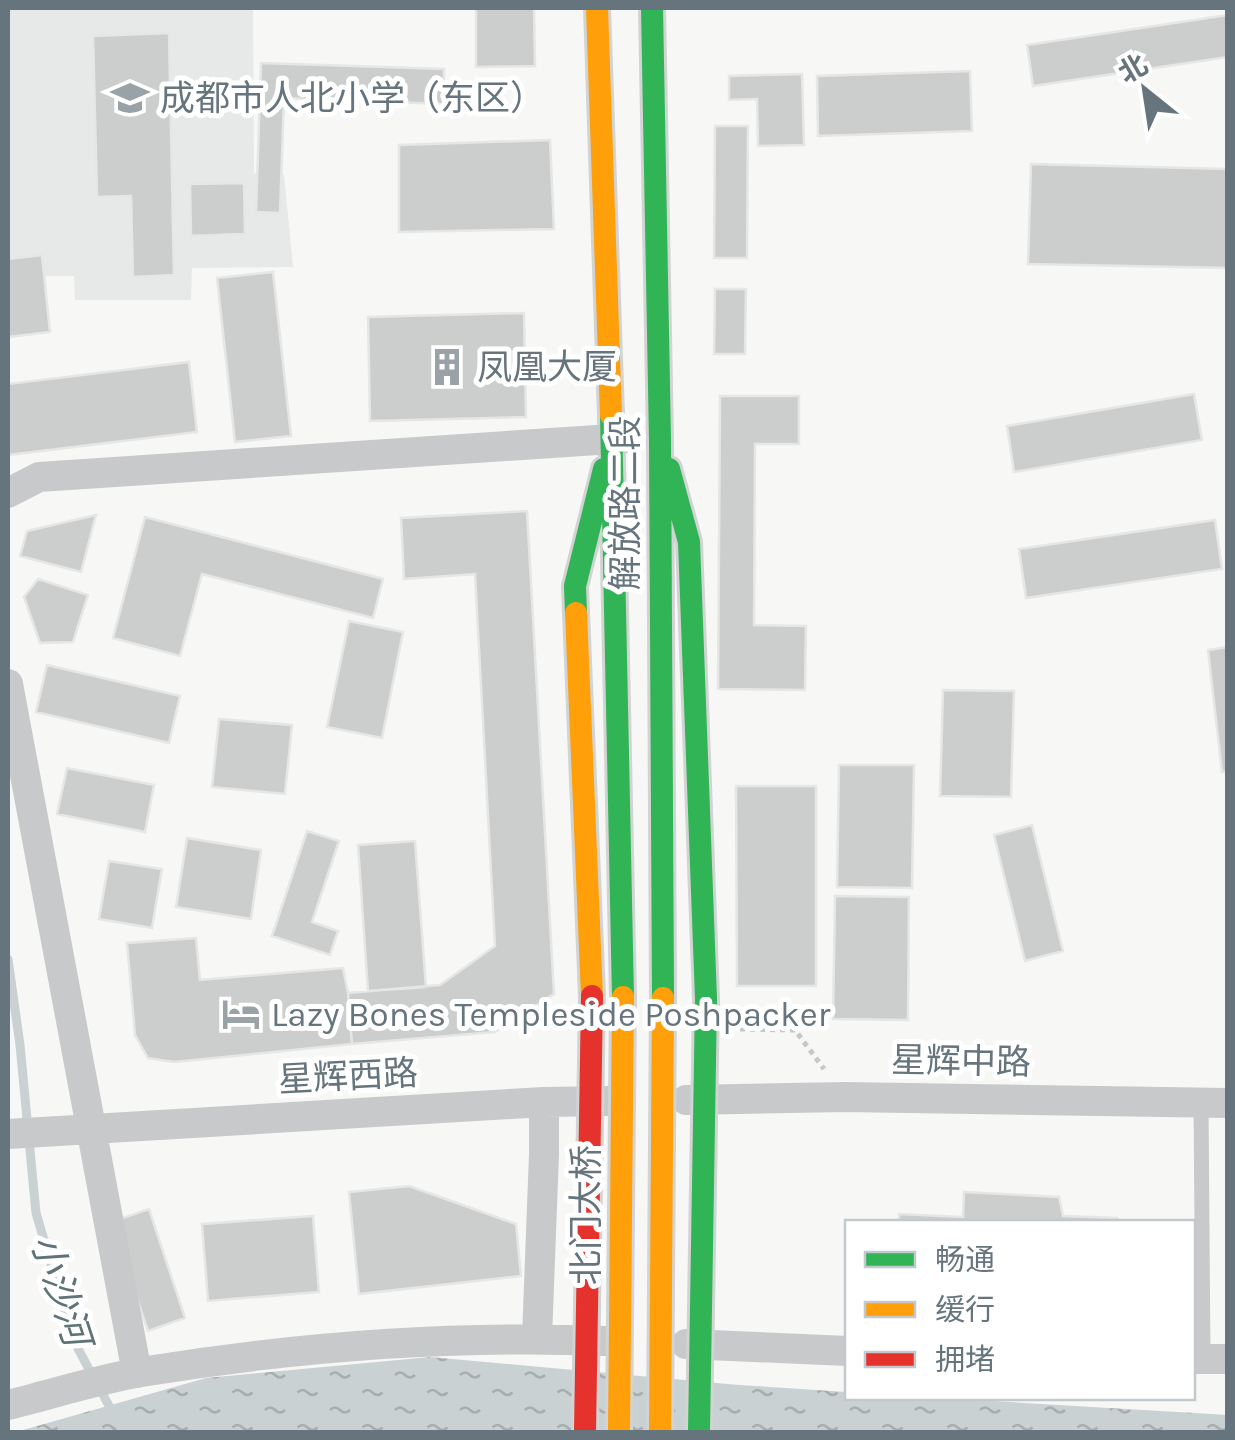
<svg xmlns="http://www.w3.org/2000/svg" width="1235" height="1440" font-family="Karla,'Noto Sans SC',sans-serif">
<defs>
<pattern id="water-ripples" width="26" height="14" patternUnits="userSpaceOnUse" patternTransform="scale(2.5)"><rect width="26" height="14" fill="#c9d1d3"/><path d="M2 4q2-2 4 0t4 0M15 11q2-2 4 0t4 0" fill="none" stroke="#a7aeb0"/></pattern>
</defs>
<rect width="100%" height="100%" fill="#f7f7f6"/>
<path fill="#e7e8e8" d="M8,8H253L254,173L284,175L293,267L192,268L191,300H75L74,276H8Z"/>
<path fill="url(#water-ripples)" d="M430,1357L739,1385L847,1392L848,1398H942L1228,1415L1227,1432H16L206,1378Z"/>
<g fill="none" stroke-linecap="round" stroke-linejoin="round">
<path stroke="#c9d1d3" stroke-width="9" d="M8,959L20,1045L36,1213L74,1341L92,1375
M100,1389L123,1432"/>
</g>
<path fill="#cccece" stroke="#e6e6e6" stroke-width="2.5" d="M476,8H534L535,66L476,67Z
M1228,15V57L1033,86L1027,45Z
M169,33L174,275L133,277L131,196L97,197L93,36Z
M261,63L444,69L443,104L284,98L280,213L256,212Z
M970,71L972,131L818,136L817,76Z
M802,74L804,145L758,146L757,99L729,100V76Z
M715,126H748L747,258H714Z
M550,140L554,229L399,232V145Z
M1031,164L1228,169V268L1028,264Z
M244,183L245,234L191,236L190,184Z
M42,255L50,332L8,337V259Z
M273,272L291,436L235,442L217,278Z
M715,289H746L745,354H714Z
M524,313L526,417L370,421L368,317Z
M189,362L197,432L8,455V384Z
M1194,394L1202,440L1014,472L1007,426Z
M720,396H799V444H755L754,625L806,626L805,690L718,689Z
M527,511L554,994L495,1032L352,1044L348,993L440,985L495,946L475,574L404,579L401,518Z
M96,515L81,572L20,556L27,531Z
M145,517L383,579L373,618L202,574L180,656L113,638Z
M1215,520L1222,569L1026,598L1019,549Z
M38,579L88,595L73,642L40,643L24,597Z
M349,621L403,632L382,738L327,727Z
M1228,647V771L1222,772L1208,650Z
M47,665L180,696L169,743L36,712Z
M943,690L1014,691L1011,797L940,796Z
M219,719L292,725L285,794L212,787Z
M839,765H914L912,888L837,887Z
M67,768L154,785L145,832L57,814Z
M736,786H816V986H737Z
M1032,825L1063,951L1025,961L994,835Z
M307,831L339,841L312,922L338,931L330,955L272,936Z
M187,838L261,850L251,919L176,907Z
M415,841L426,987L368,991L358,845Z
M109,861L162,869L152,928L99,919Z
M835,896L909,897L908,1020L833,1019Z
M196,938L200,980L343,968L348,993L352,1044L174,1062L148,1058L135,1035L127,943Z
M409,1186L516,1224L521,1276L359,1294L349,1192Z
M964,1192L1059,1197L1063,1216L1117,1218V1222H899V1214L963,1217Z
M149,1209L185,1318L148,1331L111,1222Z
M313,1216L319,1292L208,1301L202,1224Z"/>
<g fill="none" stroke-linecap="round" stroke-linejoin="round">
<g stroke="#d2d3d3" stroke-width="28">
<path id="fast" d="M652,8L660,440L663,998
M611,415L623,997
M669,469L689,542L706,999
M576,613L575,586L604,469"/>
</g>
<g stroke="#d2d3d3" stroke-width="28">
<path id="slow" d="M597,8L611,415
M576,613L592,996"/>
</g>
<path stroke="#c6c7c8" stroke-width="5" stroke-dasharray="5 5" stroke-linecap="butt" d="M740,1029L795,1030L824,1069"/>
<path stroke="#c8c9ca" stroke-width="15" d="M1201,1102L1203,1359"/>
<path stroke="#c8c9ca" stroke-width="30" d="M8,493L39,477L627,438
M8,684L137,1373
M686,1100L845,1097L1228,1103
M8,1134L544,1102L610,1101
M537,1338L544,1154V1102
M686,1344L848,1351
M1192,1359H1228
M8,1405C52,1394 96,1380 141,1372C294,1347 450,1335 605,1341"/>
<use href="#fast" stroke="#30b455" stroke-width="22"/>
<use href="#slow" stroke="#ff9f0a" stroke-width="22"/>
<g stroke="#d2d3d3" stroke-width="28" stroke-linecap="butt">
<path id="fast-bridge" d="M699,1432L706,999"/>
</g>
<g stroke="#d2d3d3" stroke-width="28" stroke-linecap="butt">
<path id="slow-bridge" d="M619,1432L623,997
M660,1432L663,998"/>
</g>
<g stroke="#d2d3d3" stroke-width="28" stroke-linecap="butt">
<path id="jam-bridge" d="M585,1432L592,996"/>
</g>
<use href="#fast-bridge" stroke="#30b455" stroke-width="22"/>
<use href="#slow-bridge" stroke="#ff9f0a" stroke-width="22"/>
<use href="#jam-bridge" stroke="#e5322d" stroke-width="22"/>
</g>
<defs>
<g id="school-bare" transform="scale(3)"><path d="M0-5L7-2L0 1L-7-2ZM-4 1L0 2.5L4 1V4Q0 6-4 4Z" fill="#99a2a7" stroke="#fff" stroke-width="2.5" paint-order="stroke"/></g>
<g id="building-bare" transform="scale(3)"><path d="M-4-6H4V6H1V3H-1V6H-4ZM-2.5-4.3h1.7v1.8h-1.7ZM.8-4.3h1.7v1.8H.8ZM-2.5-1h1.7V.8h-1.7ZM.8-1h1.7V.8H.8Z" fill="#99a2a7" stroke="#fff" stroke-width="2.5" paint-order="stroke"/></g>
<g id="hotel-bare" transform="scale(3)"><path d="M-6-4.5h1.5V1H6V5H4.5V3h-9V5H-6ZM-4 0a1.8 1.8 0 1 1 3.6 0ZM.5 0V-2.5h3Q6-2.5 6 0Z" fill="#99a2a7" stroke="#fff" stroke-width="2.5" paint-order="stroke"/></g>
</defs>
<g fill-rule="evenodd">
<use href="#school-bare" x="130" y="98"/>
<use href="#building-bare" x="447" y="367"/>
<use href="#hotel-bare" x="241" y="1014"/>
</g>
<g text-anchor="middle" stroke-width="10" stroke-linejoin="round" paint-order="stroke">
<g font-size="35" fill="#66757d" stroke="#fff" text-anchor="start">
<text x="160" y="110">成都市人北小学（东区）</text>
<text x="477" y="379">凤凰大厦</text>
<text x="271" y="1026">Lazy Bones Templeside Poshpacker</text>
</g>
<g font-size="35" fill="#66757d" stroke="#fff">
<text transform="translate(625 503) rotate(-90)" y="12">解放路二段</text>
<text transform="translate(961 1061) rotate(1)" y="12">星辉中路</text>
<text transform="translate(348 1076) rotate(-3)" y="12">星辉西路</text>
<text transform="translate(586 1215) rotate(-90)" y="12">北门大桥</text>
</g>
<g font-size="38" font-style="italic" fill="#607478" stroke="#fff">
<text transform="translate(61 1290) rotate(72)" y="13">小沙河</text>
</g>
</g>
<rect width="1235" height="1440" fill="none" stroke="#66757d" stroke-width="20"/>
<rect x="845" y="1220" width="350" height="180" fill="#ffffff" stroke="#c2c8cb" stroke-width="2.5"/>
<rect x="865" y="1252" width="50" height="15" fill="#30b455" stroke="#c2c8cb" stroke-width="2.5"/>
<text x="935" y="1270" font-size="30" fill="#66757d">畅通</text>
<rect x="865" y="1302" width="50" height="15" fill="#ff9f0a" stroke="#c2c8cb" stroke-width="2.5"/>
<text x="935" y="1320" font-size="30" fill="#66757d">缓行</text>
<rect x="865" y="1352" width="50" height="15" fill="#e5322d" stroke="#c2c8cb" stroke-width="2.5"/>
<text x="935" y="1370" font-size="30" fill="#66757d">拥堵</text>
<g transform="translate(1145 90) rotate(330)" stroke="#ffffff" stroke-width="8" paint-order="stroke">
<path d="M0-8L18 38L0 25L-18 38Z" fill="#66757d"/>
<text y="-15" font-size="28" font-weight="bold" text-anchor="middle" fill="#66757d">北</text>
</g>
</svg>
